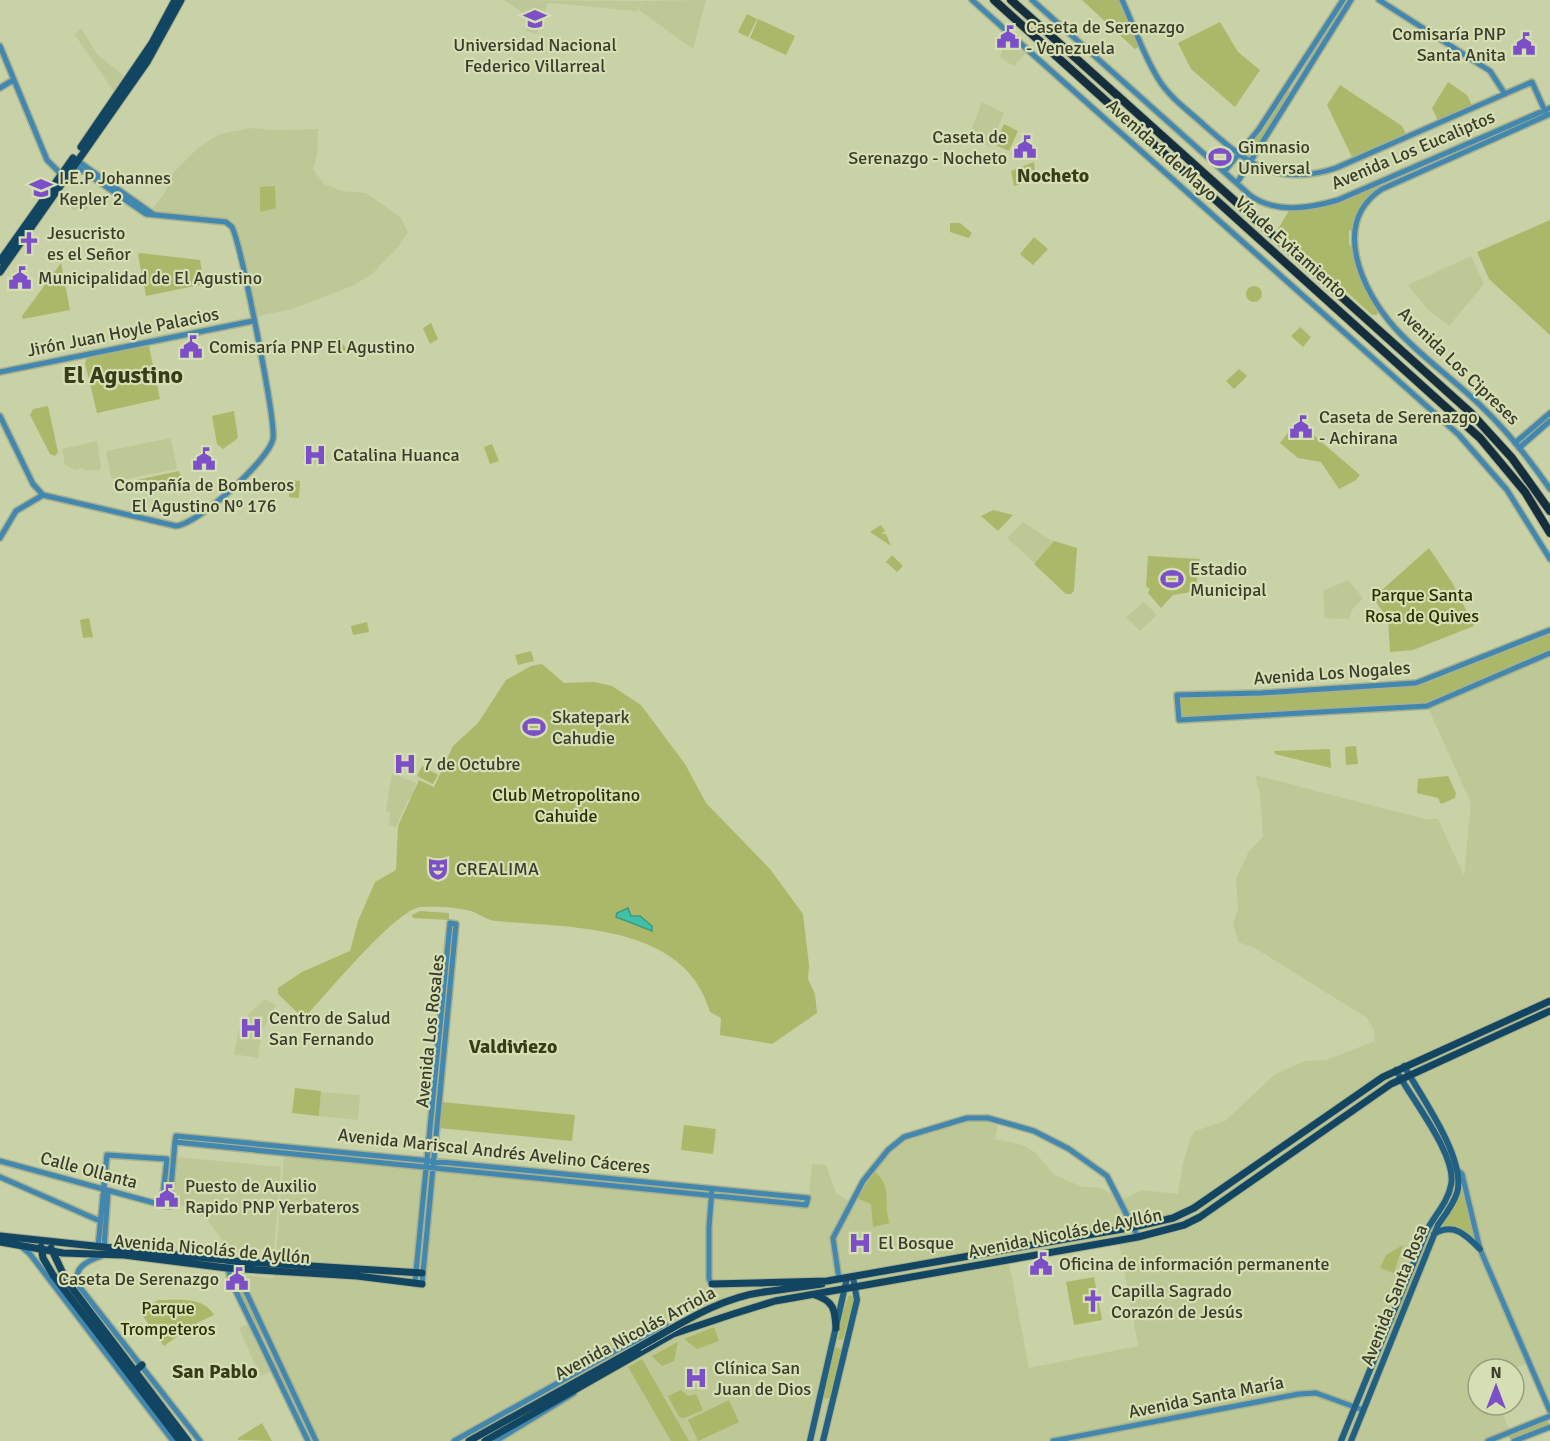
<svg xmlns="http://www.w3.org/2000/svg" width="1550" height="1441" font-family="Signika,sans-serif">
<rect width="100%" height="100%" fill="#c9d1a7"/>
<path fill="#bec897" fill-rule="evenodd" d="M504,0L644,1L706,0L693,49L639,10L643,1L637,11L548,3L537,34L526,31L527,16Z
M81,28L97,54L124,76L114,92L75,35Z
M1010,40L1025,54L1014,66L1000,58L1003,45L1006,46Z
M982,102L1004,113L990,147L969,136Z
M251,128L274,130L318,129L317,155L313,169L324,184L341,191L366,193L400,217L408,232L399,246L372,274L352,286L292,309L254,317L236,225L229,219L159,214L152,209L164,194L172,174L198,148L220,134Z
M78,193L90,201L87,210H71L73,200Z
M1471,256L1484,284L1449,326L1428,310L1408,285Z
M171,438L177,469L121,480L111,478L106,451Z
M97,441L101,466L99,471L84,470L83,468L76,470L65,465L62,449Z
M326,448L328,459L312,465L302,458L305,451Z
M1023,522L1053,542L1035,563L1007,538Z
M1348,580L1363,598L1352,610L1349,619L1325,618L1323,591Z
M1144,602L1157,615L1140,631L1126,617Z
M1550,653V1402L1533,1361L1513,1369H1478V1405H1499L1510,1431L1486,1441H319L241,1275L274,1278L284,1155L808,1206L812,1164L826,1165L836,1193L852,1203L864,1182L892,1148L909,1136L969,1119L988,1120L998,1123L995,1139L1023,1145L1036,1153L1054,1175L1083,1187H1097L1124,1199L1141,1190L1178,1194L1184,1159L1190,1139L1195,1131L1225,1121L1274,1075L1304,1061L1326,1060L1375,1041L1374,1030L1367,1018L1255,948L1238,942L1233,924L1238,909L1236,878L1249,851L1263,837L1260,793L1255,775L1425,819H1438L1464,876L1471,803L1429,710L1431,706ZM1119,1243L1138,1346L1029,1368L1009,1263Z
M392,773L416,783L412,798L408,800L396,827L389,825L390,812L386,811Z
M265,999L276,1005L262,1031L258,1058L234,1054L239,1030L251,1012Z
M321,1092L360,1095L358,1120L319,1116Z
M177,1157L281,1167L274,1249H247V1255L227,1252L219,1235L207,1220L191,1209L173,1203Z
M250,1323L272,1371L260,1376L239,1328Z"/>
<path fill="#abb86a" d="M1082,0H1119L1140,46L1135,49Z
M747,14L757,19L748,37L738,32Z
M758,19L795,36L786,55L750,38Z
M1220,22L1238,52L1260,70L1235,107L1191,69L1178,43Z
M1448,82L1467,95L1472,105L1438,120L1432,108Z
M1340,85L1402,126L1406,134L1352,157L1327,105Z
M1288,91L1292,92L1250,157L1246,156L1245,151L1264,129Z
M1004,124L1018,131L1009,151L995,145Z
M1034,162L1036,180L1014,186L1011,171Z
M1430,162C1427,167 1417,170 1411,173C1378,188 1361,194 1352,231L1349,230V243L1379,309L1377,315H1372L1278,229L1290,209L1329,205Z
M275,186L276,208L260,212V187Z
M1550,220V335L1489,279L1477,252Z
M950,223H960L972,233L969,238L950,232Z
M1034,237L1048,249L1033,265L1020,254Z
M140,253L200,260L204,284L146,296L138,255Z
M61,263L70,310L23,319L22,316Z
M1246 294a8 8 0 1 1 16 0a8 8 0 1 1-16 0Z
M431,323L438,339L430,344L423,328Z
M1300,327L1311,337L1303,347L1291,336Z
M338,337L347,350L339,355L331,342Z
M149,346L160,399L97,413L85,363L87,358Z
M1239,369L1247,376L1234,389L1226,381Z
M48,406L58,452L55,456L50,454L30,415L33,409Z
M234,411L238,438L223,449L217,444L212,416Z
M1297,421L1360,475L1356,480L1339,489L1321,462L1298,458L1280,443Z
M492,444L499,461L490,464L484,447Z
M179,471L184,486L176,491L137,484V480Z
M290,480L300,481L299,498L289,497Z
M993,510L1013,515L998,531L981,516Z
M881,525L885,531L881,534H886L891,546L870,532Z
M1054,541L1077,548L1074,591L1071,594H1066L1034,564Z
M1429,548L1453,584L1474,626L1413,650L1390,652L1388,619L1373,598Z
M892,555L903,566L897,572L886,562Z
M1148,556L1200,559L1201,573L1197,574V591L1173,595L1161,608L1148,593L1150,589L1146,586Z
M89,618L93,637L83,638L80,620Z
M367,622L369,632L353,635L351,626Z
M1550,631V650L1430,703L1179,718L1178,696L1416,686L1430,682Z
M531,651L534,661L518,665L515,655Z
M542,664L564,683L594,682L612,686L641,705L685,764L706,803L770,869L803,914L809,965L808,979L815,994L817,1013L772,1044L720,1035L721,1018L710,1012C685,923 571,928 496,921C486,920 480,914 471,911C457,907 435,906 421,907C397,908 326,995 306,1016H301L278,994V988L302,972L350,951L358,921L375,882L396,870L398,826L419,780L434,787L453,746L478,723L506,680L531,666Z
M1356,746L1358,764L1346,765L1345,747Z
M1330,749L1331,768L1275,754L1274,751Z
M422,766L438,775L433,784L417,776Z
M1448,776L1456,793L1455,798L1441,804L1438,798L1417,793L1418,779Z
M420,911L449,913V920L413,918L412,915Z
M295,1088L321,1091L319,1116L292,1113Z
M442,1102L575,1115L572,1141L439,1128Z
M684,1125L716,1129L713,1154L681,1150Z
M875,1172C894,1188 882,1204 890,1223L873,1227L871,1204L856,1198Z
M588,1177L709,1189L708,1193L588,1180Z
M1460,1177L1475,1241L1468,1236L1441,1229L1438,1225L1453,1207Z
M1453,1189L1455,1191L1430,1234L1396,1325L1392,1324L1431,1225Z
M1403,1245L1394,1273L1380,1268L1386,1255Z
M235,1277H238L262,1335H259L234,1279Z
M1094,1277L1102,1320L1074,1325L1066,1282Z
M849,1295L853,1296V1301L843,1339L839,1340L836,1336L839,1337L840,1320Z
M158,1300C176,1300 204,1296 214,1315L191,1326L164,1346L140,1312Z
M714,1327L719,1341L697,1349L684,1339Z
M678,1342L674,1361L662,1366L652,1356Z
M834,1347L842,1349L830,1398L826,1399L822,1396Z
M642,1359L689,1441H671L628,1367Z
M681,1390L688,1396L696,1394L703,1410L684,1418L679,1417L668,1396Z
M729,1400L739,1422L698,1441L688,1420Z
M1548,1420L1549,1424L1510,1439L1508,1436Z
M262,1423L272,1441L238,1440V1438Z"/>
<path fill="#40c0a7" stroke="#3e9982" stroke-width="1.5" d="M628,908L631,916H640L652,926V931L616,917L617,913Z"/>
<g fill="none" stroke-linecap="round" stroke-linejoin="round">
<g stroke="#aab08c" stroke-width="8">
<path id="tertiary" d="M972,0L1459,435L1507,490L1550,559
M1032,0L1251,196C1277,214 1310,208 1338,200L1550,108
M1122,0C1134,26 1143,55 1159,80C1170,98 1189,111 1204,125C1247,163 1276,188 1336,168L1532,82L1545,111
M1379,0L1490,71L1505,94
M0,46L47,160L64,177
M0,88L13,80
M1550,114L1382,189C1330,223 1362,291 1395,328C1421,357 1455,380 1483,408C1508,432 1530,460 1550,489
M75,159L153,214
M1224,172L1259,129L1343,0
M1237,183L1351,0
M0,372L253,321
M0,416L33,484L43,495L176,526C197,525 269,460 273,439C276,421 241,245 232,227L226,222L146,214L73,164
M1515,443L1550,413
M1519,448L1550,421
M0,538L16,511L43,495
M1550,630L1416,683L1261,693L1177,695L1179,720L1427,706L1550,653
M0,1161L162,1205L170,1206L171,1187L175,1142L176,1136L808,1198L806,1205L175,1142
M1456,1169L1462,1174L1480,1249L1550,1411
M0,1177L100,1221
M712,1189L709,1227V1279L712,1284
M22,1247L30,1254L173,1441
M98,1247L107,1155L167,1159L162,1205
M104,1248L108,1191
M102,1256C87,1261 73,1267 78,1285L200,1441
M228,1265L230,1279L308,1441
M238,1265L240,1279L316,1441
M839,1279L833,1238L863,1181L888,1150L904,1137L967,1118H988L1006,1123L1034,1131L1069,1149L1107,1176L1138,1237
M415,1282L450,923L456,924L422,1284
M454,1441L617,1350L667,1326
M496,1441L574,1393
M1053,1441L1299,1394L1316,1393L1363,1410
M1488,1441L1550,1416
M1514,1441L1550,1427"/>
</g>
<g stroke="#aab08c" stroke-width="8">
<path id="secondary" d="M1434,1234C1454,1222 1466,1235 1480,1249
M810,1441L847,1278
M823,1441L857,1300L853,1277
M1341,1441L1427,1230C1435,1215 1448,1202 1451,1185C1458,1156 1410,1097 1396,1070
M1351,1441L1438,1225C1445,1215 1453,1205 1457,1193C1467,1160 1421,1096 1404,1066"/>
</g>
<g stroke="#aab08c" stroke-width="9">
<path id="primary" d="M81,147L152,43L175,0
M0,261L73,158
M0,272L147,62L181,0
M0,1236L244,1262L422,1273
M0,1242L63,1253L124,1255L227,1268L357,1276L422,1284
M41,1247L43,1258L53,1275L180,1441
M51,1248L66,1280L188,1441
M712,1284L827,1281L1134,1227L1173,1218L1194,1208L1383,1077L1550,1001
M764,1292L822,1284
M815,1295C834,1301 835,1310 836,1328
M135,1371L142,1365
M469,1441L639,1347
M485,1441L673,1334L733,1314L775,1301L1138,1237L1184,1225L1200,1217L1391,1084L1550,1011"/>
</g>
<g stroke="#aab08c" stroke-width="10">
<path id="motorway" d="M994,0L1480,438L1525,492L1550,533
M1011,0L1471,413L1512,458L1550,511"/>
</g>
<use href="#tertiary" stroke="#4287af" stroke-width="5"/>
<use href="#secondary" stroke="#216083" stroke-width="6"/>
<use href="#primary" stroke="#124561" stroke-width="7"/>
<use href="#motorway" stroke="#152e3d" stroke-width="8"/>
<g stroke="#aab08c" stroke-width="9" stroke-linecap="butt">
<path id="primary-bridge" d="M639,1347C679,1325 718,1298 764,1292"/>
</g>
<use href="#primary-bridge" stroke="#124561" stroke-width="7"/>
</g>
<defs>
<g id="university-bare" transform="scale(1.8)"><path d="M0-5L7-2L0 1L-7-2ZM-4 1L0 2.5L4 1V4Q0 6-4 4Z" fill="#7c4fc8" stroke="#d6deb4" stroke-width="2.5" paint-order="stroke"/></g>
<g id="civic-bare" transform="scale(1.8)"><path d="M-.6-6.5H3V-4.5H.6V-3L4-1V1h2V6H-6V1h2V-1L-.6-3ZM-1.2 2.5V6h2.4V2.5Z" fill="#7c4fc8" stroke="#d6deb4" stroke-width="2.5" paint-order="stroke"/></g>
<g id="stadium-bare" transform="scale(1.8)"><path d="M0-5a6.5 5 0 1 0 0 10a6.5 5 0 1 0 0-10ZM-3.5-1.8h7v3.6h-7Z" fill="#7c4fc8" stroke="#d6deb4" stroke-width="2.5" paint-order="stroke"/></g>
<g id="church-bare" transform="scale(1.8)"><path d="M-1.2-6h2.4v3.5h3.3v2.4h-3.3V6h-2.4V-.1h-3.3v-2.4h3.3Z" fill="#7c4fc8" stroke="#d6deb4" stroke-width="2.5" paint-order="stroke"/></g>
<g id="hospital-bare" transform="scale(1.8)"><path d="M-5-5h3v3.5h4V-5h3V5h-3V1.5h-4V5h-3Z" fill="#7c4fc8" stroke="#d6deb4" stroke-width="2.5" paint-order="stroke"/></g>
<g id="theatre-bare" transform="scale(1.8)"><path d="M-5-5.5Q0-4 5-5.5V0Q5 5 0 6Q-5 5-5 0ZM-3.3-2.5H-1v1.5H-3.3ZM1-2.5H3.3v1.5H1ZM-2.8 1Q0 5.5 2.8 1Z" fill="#7c4fc8" stroke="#d6deb4" stroke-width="2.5" paint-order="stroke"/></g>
</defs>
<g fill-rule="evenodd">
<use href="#university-bare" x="535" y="19"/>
<use href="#civic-bare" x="1008" y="37"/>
<use href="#civic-bare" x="1524" y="44"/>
<use href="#civic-bare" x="1025" y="147"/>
<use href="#stadium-bare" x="1220" y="157"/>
<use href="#university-bare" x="41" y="188"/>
<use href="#church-bare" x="29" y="243"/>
<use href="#civic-bare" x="20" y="278"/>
<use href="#civic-bare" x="191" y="347"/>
<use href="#civic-bare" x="1301" y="427"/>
<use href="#hospital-bare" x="315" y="455"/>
<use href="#civic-bare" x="204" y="459"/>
<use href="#stadium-bare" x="1172" y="579"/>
<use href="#stadium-bare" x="534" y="727"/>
<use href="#hospital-bare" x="405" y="764"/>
<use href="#theatre-bare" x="438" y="869"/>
<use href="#hospital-bare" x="251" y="1028"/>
<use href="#civic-bare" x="167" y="1196"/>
<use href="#hospital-bare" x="860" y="1243"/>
<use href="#civic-bare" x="1041" y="1264"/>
<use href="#civic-bare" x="237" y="1279"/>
<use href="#church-bare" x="1093" y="1301"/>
<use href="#hospital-bare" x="696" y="1378"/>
</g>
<g text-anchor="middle" stroke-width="4.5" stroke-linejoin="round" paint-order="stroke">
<g font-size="18" fill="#3a3d2c" stroke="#d6deb4" text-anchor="start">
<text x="1026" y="33">Caseta de Serenazgo<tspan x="1026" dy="21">- Venezuela</tspan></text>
<text x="1506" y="40" text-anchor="end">Comisaría PNP<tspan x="1506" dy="21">Santa Anita</tspan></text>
<text x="535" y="51" text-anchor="middle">Universidad Nacional<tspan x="535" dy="21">Federico Villarreal</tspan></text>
<text x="1007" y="143" text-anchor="end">Caseta de<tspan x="1007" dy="21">Serenazgo - Nocheto</tspan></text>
<text x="1238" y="153">Gimnasio<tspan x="1238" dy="21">Universal</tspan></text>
<text x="59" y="184">I.E.P Johannes<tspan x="59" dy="21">Kepler 2</tspan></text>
<text x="47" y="239">Jesucristo<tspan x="47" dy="21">es el Señor</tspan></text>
<text x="38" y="284">Municipalidad de El Agustino</text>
<text x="209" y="353">Comisaría PNP El Agustino</text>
<text x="1319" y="423">Caseta de Serenazgo<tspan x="1319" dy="21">- Achirana</tspan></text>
<text x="333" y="461">Catalina Huanca</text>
<text x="204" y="491" text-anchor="middle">Compañía de Bomberos<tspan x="204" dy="21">El Agustino Nº 176</tspan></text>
<text x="1190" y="575">Estadio<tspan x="1190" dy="21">Municipal</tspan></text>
<text x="552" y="723">Skatepark<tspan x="552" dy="21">Cahudie</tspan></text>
<text x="423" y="770">7 de Octubre</text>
<text x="456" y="875">CREALIMA</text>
<text x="269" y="1024">Centro de Salud<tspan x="269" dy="21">San Fernando</tspan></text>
<text x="185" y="1192">Puesto de Auxilio<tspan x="185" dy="21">Rapido PNP Yerbateros</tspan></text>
<text x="878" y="1249">El Bosque</text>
<text x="1059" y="1270">Oficina de información permanente</text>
<text x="219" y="1285" text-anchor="end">Caseta De Serenazgo</text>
<text x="1111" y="1297">Capilla Sagrado<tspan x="1111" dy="21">Corazón de Jesús</tspan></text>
<text x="714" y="1374">Clínica San<tspan x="714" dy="21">Juan de Dios</tspan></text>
</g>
<g font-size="18" fill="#3a3d2c" stroke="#d6deb4">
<text transform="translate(1162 150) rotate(42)" y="6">Avenida 1 de Mayo</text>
<text transform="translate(1413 150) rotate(-23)" y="6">Avenida Los Eucaliptos</text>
<text transform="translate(1291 247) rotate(42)" y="6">Vía de Evitamiento</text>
<text transform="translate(123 332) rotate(-11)" y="6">Jirón Juan Hoyle Palacios</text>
<text transform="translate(1459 366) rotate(44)" y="6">Avenida Los Cipreses</text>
<text transform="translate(1332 673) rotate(-4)" y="6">Avenida Los Nogales</text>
<text transform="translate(430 1031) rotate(-84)" y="6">Avenida Los Rosales</text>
<text transform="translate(494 1151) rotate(6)" y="6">Avenida Mariscal Andrés Avelino Cáceres</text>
<text transform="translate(89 1170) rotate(15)" y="6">Calle Ollanta</text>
<text transform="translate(1065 1233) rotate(-11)" y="6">Avenida Nicolás de Ayllón</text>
<text transform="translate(212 1249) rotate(5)" y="6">Avenida Nicolás de Ayllón</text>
<text transform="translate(1394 1295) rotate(-68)" y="6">Avenida Santa Rosa</text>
<text transform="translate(635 1333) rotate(-28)" y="6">Avenida Nicolás Arriola</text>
<text transform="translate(1206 1397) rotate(-11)" y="6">Avenida Santa María</text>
</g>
<g font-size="18" fill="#2a3000" stroke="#d6deb4">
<text x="1422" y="601">Parque Santa<tspan x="1422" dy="21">Rosa de Quives</tspan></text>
<text x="566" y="801">Club Metropolitano<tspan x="566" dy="21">Cahuide</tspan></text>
<text x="168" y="1314">Parque<tspan x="168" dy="21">Trompeteros</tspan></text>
</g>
<g font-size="20" font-weight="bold" fill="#373d18" stroke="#d6deb4">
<text x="1053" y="182">Nocheto</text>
<text x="513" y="1053">Valdiviezo</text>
<text x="215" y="1378">San Pablo</text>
</g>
<g font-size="24" font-weight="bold" fill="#373d18" stroke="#d6deb4">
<text x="123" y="383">El Agustino</text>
</g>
</g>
<g transform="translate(1496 1387)"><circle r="28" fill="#d6deb4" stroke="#989e7e" stroke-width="1.5"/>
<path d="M0-4.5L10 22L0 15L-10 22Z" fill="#7c4fc8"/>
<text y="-9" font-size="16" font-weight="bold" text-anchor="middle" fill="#3a3d2c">N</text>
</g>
</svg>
